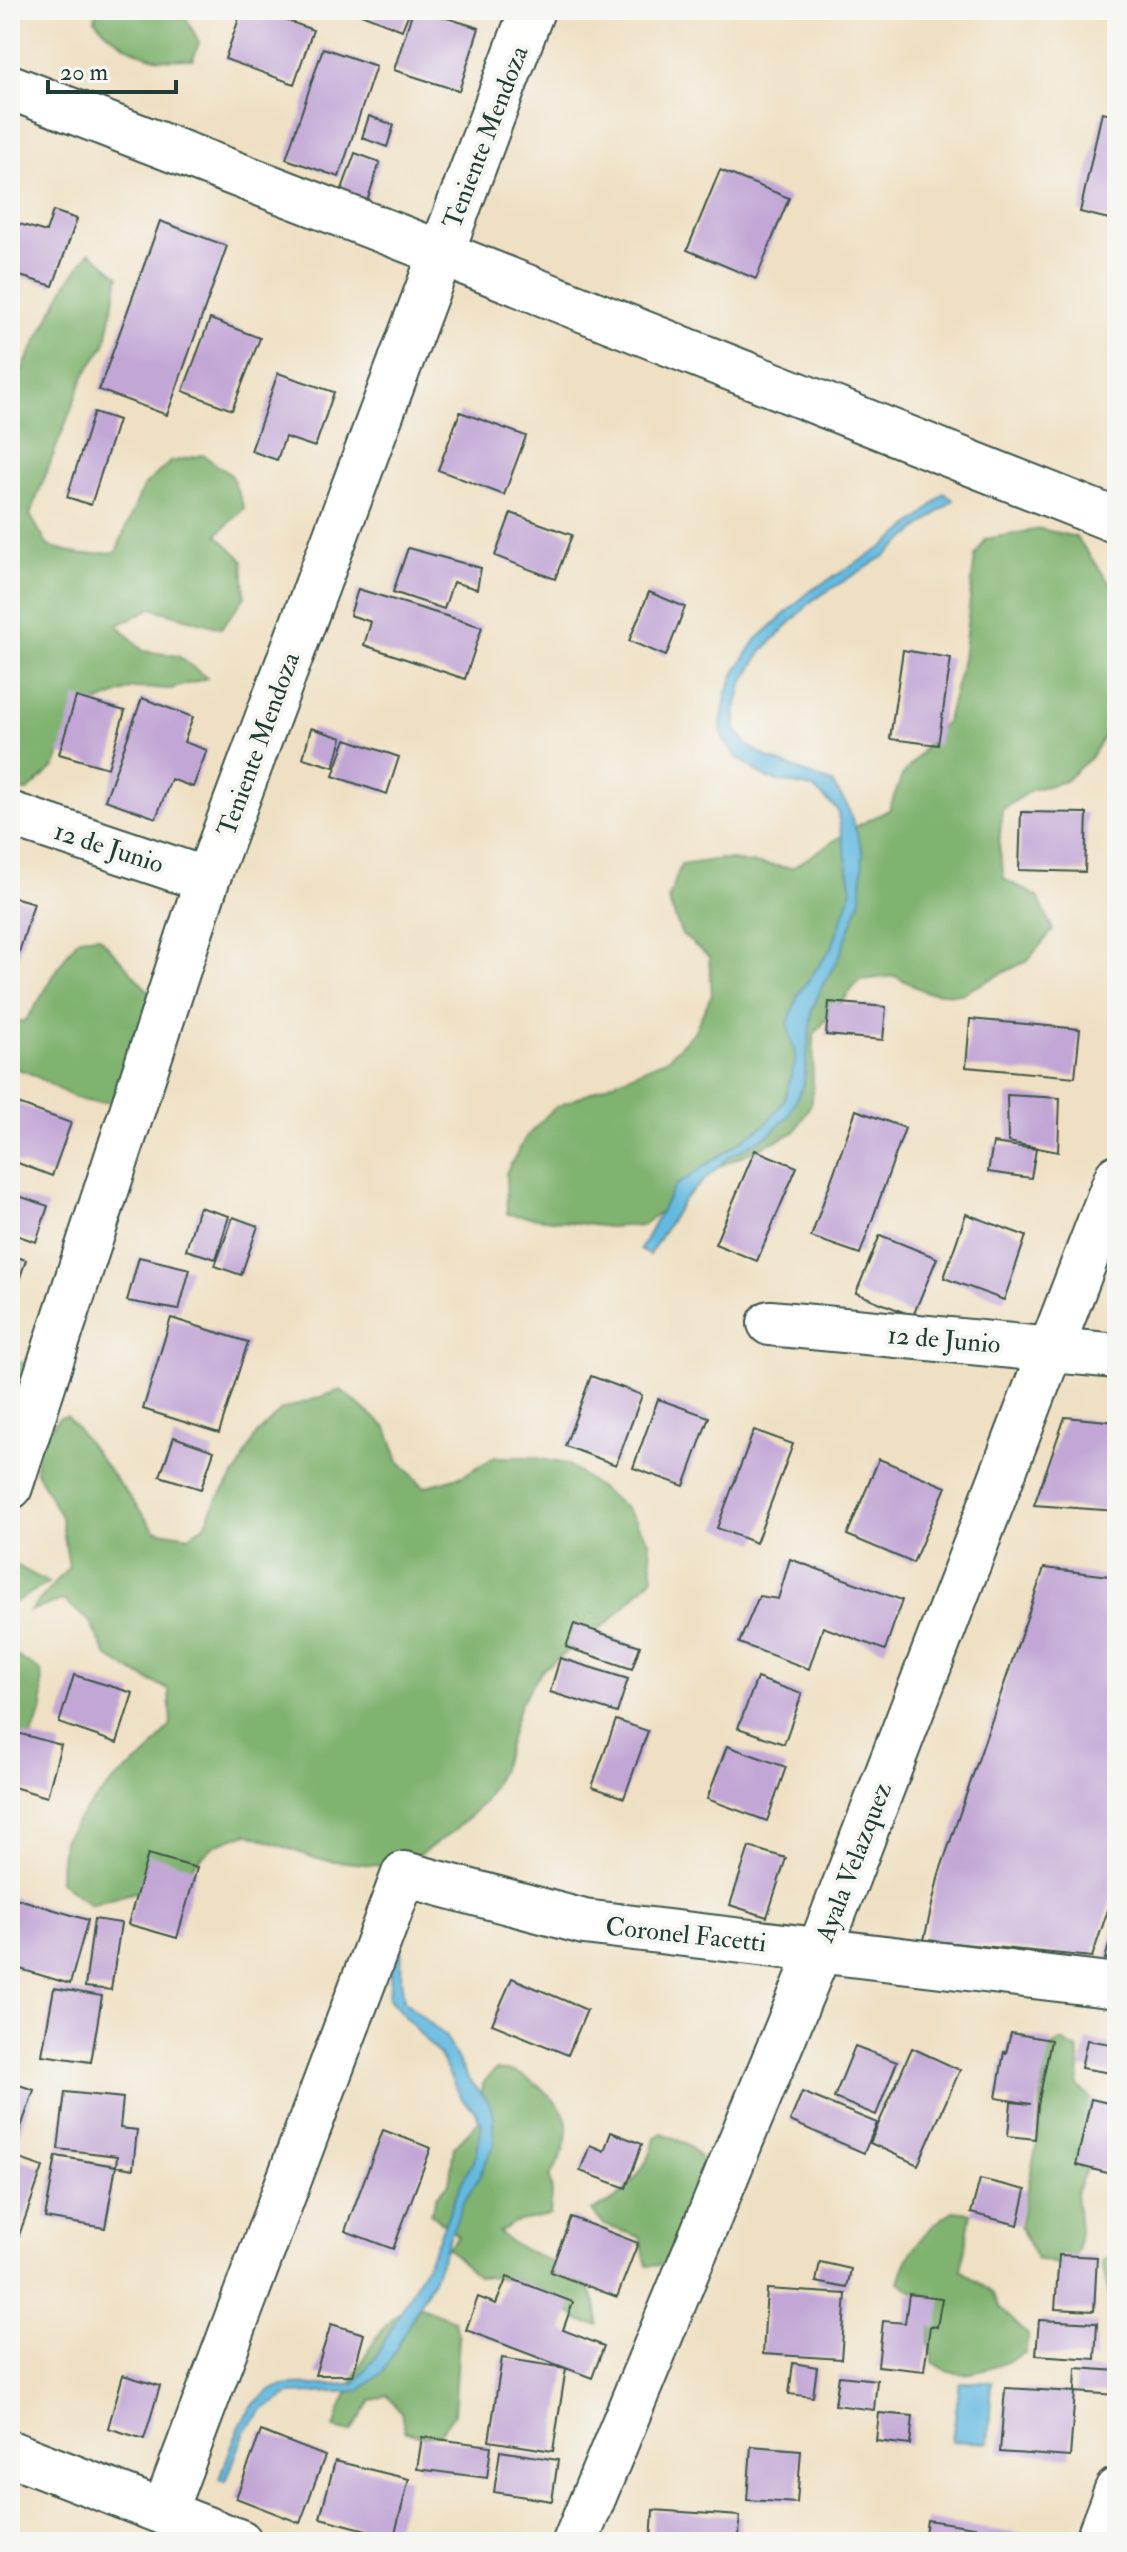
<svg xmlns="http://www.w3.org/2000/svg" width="1127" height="2552" font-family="'IM FELL Double Pica',serif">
<rect width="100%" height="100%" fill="#f6f6f2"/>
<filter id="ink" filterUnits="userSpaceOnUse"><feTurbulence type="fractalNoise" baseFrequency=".0125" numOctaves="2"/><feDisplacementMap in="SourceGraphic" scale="16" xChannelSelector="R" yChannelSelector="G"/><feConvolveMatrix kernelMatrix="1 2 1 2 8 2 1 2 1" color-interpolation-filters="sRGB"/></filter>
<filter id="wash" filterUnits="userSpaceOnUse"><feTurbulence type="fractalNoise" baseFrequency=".006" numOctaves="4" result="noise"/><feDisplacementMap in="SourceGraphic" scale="32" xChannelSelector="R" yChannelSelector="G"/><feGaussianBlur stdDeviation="1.8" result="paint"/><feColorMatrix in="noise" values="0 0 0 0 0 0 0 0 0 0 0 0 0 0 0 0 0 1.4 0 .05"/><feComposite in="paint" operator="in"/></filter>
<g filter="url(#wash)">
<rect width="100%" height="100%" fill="#efe0c3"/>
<path fill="#80b36f" stroke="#507852" stroke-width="2" d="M96,10H182L199,42L193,59C181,59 166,61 155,58C132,52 110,38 95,20Z
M90,252L119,276L105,345L84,376L30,515L48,546L82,555L116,552L143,487L170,462L203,455L231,475L244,508L217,535L243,560L245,597L221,628L151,608L118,625L143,651L178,656L207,678L171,689L133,688L93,704L69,730L55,766L28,791L10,790V454L13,455L16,381L67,283Z
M1040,529L1076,537L1117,593V691L1111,725L1090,758L1065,781L1031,790L1002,810L999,846L1004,879L1038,897L1053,930L1027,961L961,994L926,992L895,976L860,980L814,1034L812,1102L795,1132L700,1175L675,1201L643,1225L608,1227L507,1214L506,1173L526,1137L554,1108L667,1059L694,1032L712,994L709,957L682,935L668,900L681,865L721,859L792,868L857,826L889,810L902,776L947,720L963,659L975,556L986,539Z
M99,936L150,993L123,1101C109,1102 92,1104 79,1099C55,1091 35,1070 10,1068V1021H25C45,995 58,963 79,938Z
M10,1361L34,1364L10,1471Z
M341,1390L387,1428L399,1461L424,1487L462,1476L495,1457H531L567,1464L627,1509L649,1541L653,1577L610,1621L542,1670L520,1704L501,1770L483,1803L455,1830L422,1853L391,1867L317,1859L247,1833L215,1845L189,1869L160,1885L90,1905L59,1881L63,1840L86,1810L115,1780L148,1754L171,1725L169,1690L137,1674L107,1656L90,1622L63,1600L30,1611L69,1567L61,1517L36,1472L38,1442L59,1418L67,1416L155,1530L189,1536L205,1525L216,1501L238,1470L256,1435L281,1410Z
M10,1565H16L48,1583L10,1605Z
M10,1652L41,1671L43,1708L29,1743L10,1741Z
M1062,2041L1078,2050L1080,2068L1078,2086L1091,2099V2158L1076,2193L1080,2230L1078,2249L1070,2267L1036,2259L1020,2226L1038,2138L1046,2050Z
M495,2070C501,2071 509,2071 514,2072C532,2078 564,2104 567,2123C569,2143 560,2160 550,2176L552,2194L550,2215L515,2222L498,2232L512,2243L561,2267L589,2288L597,2306L598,2325L581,2322L552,2297L516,2280L477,2276L447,2248L459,2236L430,2213L437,2196L449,2183L454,2147L479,2121L482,2084Z
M662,2133C682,2141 700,2149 706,2171L666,2265L647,2266L640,2237L604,2225L592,2211C598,2206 603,2206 609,2203C629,2192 652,2159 655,2137Z
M953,2211L971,2213L961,2270L992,2292L1000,2308L1028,2335L1025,2353C1007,2363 972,2378 950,2372C945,2371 938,2365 933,2362L929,2344L931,2297L914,2292L899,2282C907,2252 926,2227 953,2211Z
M1117,2250V2315L1110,2302L1102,2262Z
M420,2307L454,2320L459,2338L454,2414L440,2433L422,2437L405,2430L401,2412L387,2395L371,2401L351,2432L334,2428C344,2396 373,2330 401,2311C406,2308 414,2308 420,2307Z"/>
<path fill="#64bae1" stroke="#427c8a" stroke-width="2" d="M944,493L953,500L885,556L813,600L762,651L742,685L736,709V729L748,746L771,759L832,783L848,807L863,852L861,899L838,960L822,986L812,1010L804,1083L788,1117L769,1135L730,1156L684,1199L649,1255L640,1250L674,1187L766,1124L784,1101L796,1059L788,1024L798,995L832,947L852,890L837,809L813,788L768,779L738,758L723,739L721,725L726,695L735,673L756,640L810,591L883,547L921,517Z
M402,1934L401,1978L404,2001L445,2036L470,2082L487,2099L494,2116V2144L479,2177L463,2204L433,2279L384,2371L359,2391L290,2394L264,2409L245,2431L226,2482L220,2480C232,2445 246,2387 292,2385C313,2384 333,2387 355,2383L376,2357L434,2250L460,2186L476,2156L482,2125L475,2111L462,2099L439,2055L389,1999L393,1944Z
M960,2382H992L988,2443L952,2441Z"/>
<g id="blocks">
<path fill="#c2a7d6" d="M242,10H259L313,30L294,84L225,59Z
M351,10H410L402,30Z
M413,10H421L479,28L459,91L394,70Z
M323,48L376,66L339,177L286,159Z
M1102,112L1117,115V221L1080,212Z
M369,116L394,125L387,147L362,138Z
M355,153L380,162L366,204L340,195Z
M720,170L789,198L756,279L687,250Z
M53,211L77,219L53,286L10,273V221L46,232Z
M160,221L227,246L167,415L99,390Z
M210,319L260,338L232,410L183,391Z
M278,373L334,392L315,447L285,437L277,460L251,451Z
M94,412L118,420L91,505L67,497Z
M460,412L526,436L504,495L438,470Z
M511,513L572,535L555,579L495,556Z
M408,548L481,568L477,589L453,582L444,609L393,592Z
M358,589L482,627L465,679L364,645L371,622L350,615Z
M649,592L685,607L666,656L629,641Z
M903,650L951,658L938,745L890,739Z
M76,697L125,711L108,768L59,754Z
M142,698L193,717L184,742L207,750L193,787L171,779L156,818L105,800Z
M311,728L342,738L334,767L303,758Z
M346,739L399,757L387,794L333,776Z
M1021,812L1087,813L1085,872L1019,870Z
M10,896L34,903L12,976L10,975Z
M829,1002L886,1007L883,1040L826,1035Z
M970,1019L1080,1029L1075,1077L966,1067Z
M1007,1095L1060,1098L1058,1152L1008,1142Z
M18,1104L71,1123L52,1176L10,1160V1126Z
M856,1110L905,1128L860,1254L811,1237Z
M993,1143L1036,1149L1031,1178L988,1172Z
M755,1150L797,1167L757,1261L715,1244Z
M10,1193L48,1206L36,1242L10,1233Z
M199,1207L229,1216L216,1259L186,1250Z
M966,1214L1026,1236L1004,1300L944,1278Z
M233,1217L258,1226L241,1275L215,1266Z
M880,1235L937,1258L913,1316L856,1293Z
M10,1255L26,1260L17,1286L10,1283Z
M139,1257L190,1269L179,1310L127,1301Z
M171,1318L248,1342L219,1433L143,1409Z
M591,1376L642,1395L616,1465L565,1446Z
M658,1399L709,1417L684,1486L633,1468Z
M1065,1417L1117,1422V1511L1034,1505Z
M754,1430L793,1444L756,1543L717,1528Z
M174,1437L214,1451L201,1489L160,1476Z
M879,1459L946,1487L913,1563L847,1535Z
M790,1559L902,1600L885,1650L823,1627L809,1669L739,1643L759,1596L778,1599Z
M1044,1568L1117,1577V1883L1092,1957L924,1940L939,1874Z
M574,1624L640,1646L632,1669L566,1647Z
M560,1658L628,1679L617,1713L550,1692Z
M74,1675L133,1693L117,1743L59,1723Z
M757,1678L802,1694L784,1744L738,1728Z
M616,1720L648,1731L624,1798L592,1787Z
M10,1731L61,1745L47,1797L10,1786Z
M727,1746L786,1767L767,1821L707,1799Z
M749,1847L786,1858L767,1917L730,1905Z
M148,1854L197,1868L177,1938L128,1924Z
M12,1897L88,1920L70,1984L10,1966Z
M94,1919L121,1923L111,1990L85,1987Z
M1116,1920L1117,1960L1105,1959Z
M512,1978L587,2010L568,2055L492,2024Z
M54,1988L102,1996L91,2062L42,2055Z
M1011,2033L1051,2040L1038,2105L1035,2139L1008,2136L1011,2102L1031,2104L996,2098L1004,2052L1006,2053Z
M1087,2040L1117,2045V2074L1081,2068Z
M855,2046L897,2062L876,2115L834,2098Z
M912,2048L960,2070L918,2165L870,2143Z
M10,2082L34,2090L11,2156L43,2167L17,2241L10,2238Z
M65,2092L123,2098L120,2128L137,2130L133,2169L116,2166L105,2228L45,2218L56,2156L116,2166L117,2156L58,2149Z
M802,2092L877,2123L864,2153L790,2121Z
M1091,2099L1117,2105V2207L1107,2204L1115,2175L1076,2165Z
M383,2130L431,2148L393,2249L345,2231Z
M611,2132L642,2144L626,2188L580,2171L590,2145L604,2151Z
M980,2179L1026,2190L1018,2225L971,2213Z
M571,2217L638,2243L617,2297L550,2272Z
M1059,2255L1097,2257L1094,2311L1055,2309Z
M820,2262L851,2269L847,2288L816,2282Z
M507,2277L573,2302L563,2330L604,2346L592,2378L466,2330L478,2297L496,2304Z
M767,2289L846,2294L841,2359L763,2354Z
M909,2294L942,2298L937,2327L930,2326L924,2371L878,2366L883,2321L905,2323Z
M1039,2320L1097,2323L1095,2359L1036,2355Z
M331,2324L364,2334L353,2375H315Z
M502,2358L566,2368L553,2451L489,2441Z
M793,2363L817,2367L813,2397L789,2394Z
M1076,2368L1117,2371V2395L1075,2392Z
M123,2375L160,2386L144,2439L108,2428Z
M839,2376L877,2380L874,2410L835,2405Z
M1005,2388L1075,2392L1070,2457L1000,2452Z
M879,2413L913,2416L910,2445L876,2441Z
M261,2431L325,2456L300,2523L236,2498Z
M422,2437L491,2446L487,2478L417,2469Z
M751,2446L801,2450L797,2503L747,2500Z
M500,2451L558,2460L552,2501L494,2492Z
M335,2461L409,2479L394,2537L320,2518Z
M653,2510L740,2516L739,2542H651Z
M927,2520L1041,2537L1040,2542H924Z
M816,2535L846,2541V2542H815Z"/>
</g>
</g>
<g filter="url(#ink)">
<use href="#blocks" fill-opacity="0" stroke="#3e5549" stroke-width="2"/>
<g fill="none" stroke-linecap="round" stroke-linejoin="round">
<g stroke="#3e5549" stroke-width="48">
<path id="minor" d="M10,87L441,253L1117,521
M10,814L207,880
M770,1323L1117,1356
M10,1487L207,880L532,10
M10,2453L240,2542
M164,2512L404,1874L584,1922L1117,1986
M575,2542L820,1949L1117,1177
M1097,2542L1117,2490"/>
</g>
<use href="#minor" stroke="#fff" stroke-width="44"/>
</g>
</g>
<g text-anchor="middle" stroke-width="8" stroke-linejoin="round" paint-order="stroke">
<g font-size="26" fill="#1f3d34" stroke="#f6f6f2">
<text transform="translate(485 137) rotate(-69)" y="9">Teniente Mendoza</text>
<text transform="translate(258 744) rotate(-70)" y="9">Teniente Mendoza</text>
<text transform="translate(109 847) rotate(18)" y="9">12 de Junio</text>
<text transform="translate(944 1339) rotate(5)" y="9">12 de Junio</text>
<text transform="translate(853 1862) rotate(-69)" y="9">Ayala Velazquez</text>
<text transform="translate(686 1934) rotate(6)" y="9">Coronel Facetti</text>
</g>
</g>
<rect width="1127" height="2552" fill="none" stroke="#f6f6f2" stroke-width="40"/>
<path d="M48 80v12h128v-12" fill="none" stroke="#1f3d34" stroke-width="4"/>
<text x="60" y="80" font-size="24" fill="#1f3d34" stroke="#f6f6f2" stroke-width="6" paint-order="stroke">20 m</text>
</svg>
